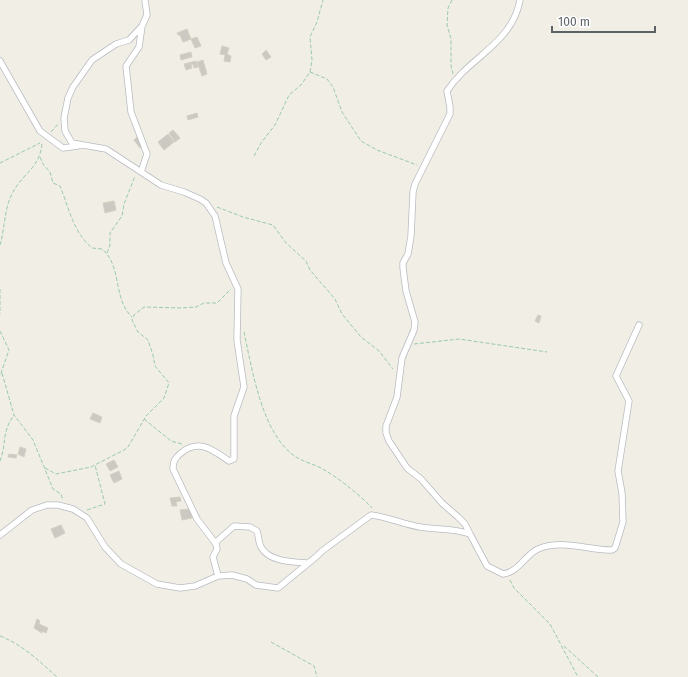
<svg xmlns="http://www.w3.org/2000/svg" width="688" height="677" font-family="'Fira Sans',sans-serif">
<rect width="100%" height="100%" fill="#f1eee6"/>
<path fill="#ccc9c3" stroke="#d6d0c3" d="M187,29L191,39L183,42L180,35H178L177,33Z
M197,37L201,46L195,48L191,39Z
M222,46L229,48L227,54L231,56L230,62L224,61L225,55L220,54Z
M266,50L271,57L266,60L262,54Z
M191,52L192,57L181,60L180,55Z
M203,60L207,74L202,76L197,62Z
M196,61L198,67L194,68L193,64L191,65L192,68L186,70L184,64Z
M197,113L198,117L188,120L187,116Z
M173,130L180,138L175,142L169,133Z
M168,134L174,142L164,150L158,142Z
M137,137L144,145L140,148L134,140Z
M114,201L116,210L105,213L103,203Z
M538,315L541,316L539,323L535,321Z
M93,413L102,417L100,423L90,419Z
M20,447L26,449L24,457L18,454Z
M9,454L17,455L16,458L8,457Z
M114,460L118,467L110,471L106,464Z
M119,471L122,479L114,483L110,475Z
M180,497L181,501L176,502L177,506H172L170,498Z
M190,509L192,518L182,520L180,510Z
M61,525L65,533L55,538L51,529Z
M37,619L40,621L39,624L48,628L46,633L42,631V633L34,628Z"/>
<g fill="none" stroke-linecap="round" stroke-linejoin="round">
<g stroke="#b8bbc0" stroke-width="7">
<path id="street" d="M145,0L147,15L142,26L129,40L116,44L92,60L73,87L68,98L64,118L65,131L72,143L106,149L161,185L184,192L200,199L206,203L215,216L226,263L238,289L237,340L244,387L234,416V459L229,461C213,450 199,438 181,453C175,458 173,461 173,469L197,519L216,544L217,549L213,557L218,576
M0,61L40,131L63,148L78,146
M141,172L147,154L131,112L126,66L139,47L142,26
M470,534L465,524L458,517L442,503L421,479L407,468L389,441L386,433V426L397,397L402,358L414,330L415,322L406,291L403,268V263L408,254L411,236L413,192L415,184L450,114V107L447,91C469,57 512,44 520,0
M0,535L32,510L47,505H58L73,509L87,518L105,547L121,564L157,584L180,588L195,586L218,576L232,575L247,579L256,585L278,588L317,556L322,551L371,515C388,517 403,524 420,527C437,530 454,528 470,534L487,566L503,574C519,572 525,555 538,549C561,539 588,550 612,550L615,548L623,522L622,493L618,471L629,401L616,376L639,325
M215,543L234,526L250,527L257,531C259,536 258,542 261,547C269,562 293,562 308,563"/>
</g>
<path stroke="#99cba8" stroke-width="1" stroke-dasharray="4 2" stroke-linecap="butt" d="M452,0L448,8L447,25L451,39V66L453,74
M310,72L327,79L333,87L342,112L361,141L377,150L417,165
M51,132L58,124
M254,156L261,143L275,125L289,95L301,85L310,72L312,60L310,37L317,22L323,0
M40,157L43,164L50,172L53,183L60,186C69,208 73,232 92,248L102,249C122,265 113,300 132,317
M0,163L40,143
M217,207L243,217L273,225L286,243L306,261L310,270L335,299L342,314L361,337L379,351L393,369
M0,245C5,229 4,209 12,194C22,173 41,168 42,142
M107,253L110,245V233L122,216L124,204L135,176
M0,289V314
M0,331L9,350L0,376
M244,332C252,369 262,435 296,457C304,462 313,464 321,468C337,477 359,494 372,508
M414,344L459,339L547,352
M2,373L14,415L33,440L53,489L61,494L63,500
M144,419L171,441L182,444
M0,461C7,443 1,433 14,415
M45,468L56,474L91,467L124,450L128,447L146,416L164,398L169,383L155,366L153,355L148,340L138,332L132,320L134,315L144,307L181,308L196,307L204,303H217L231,289
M87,510L105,504L95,465
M510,580L514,588L550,624L578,677
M0,636C23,645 39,661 57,677
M271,642L314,666L317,677
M564,646L598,677"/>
<use href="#street" stroke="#fff" stroke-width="5.5"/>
</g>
<path d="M552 26v6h103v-6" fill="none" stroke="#5d6267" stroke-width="2"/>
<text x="558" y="26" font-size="12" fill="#5d6267" stroke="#ffffff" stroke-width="3" paint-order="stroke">100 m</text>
</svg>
